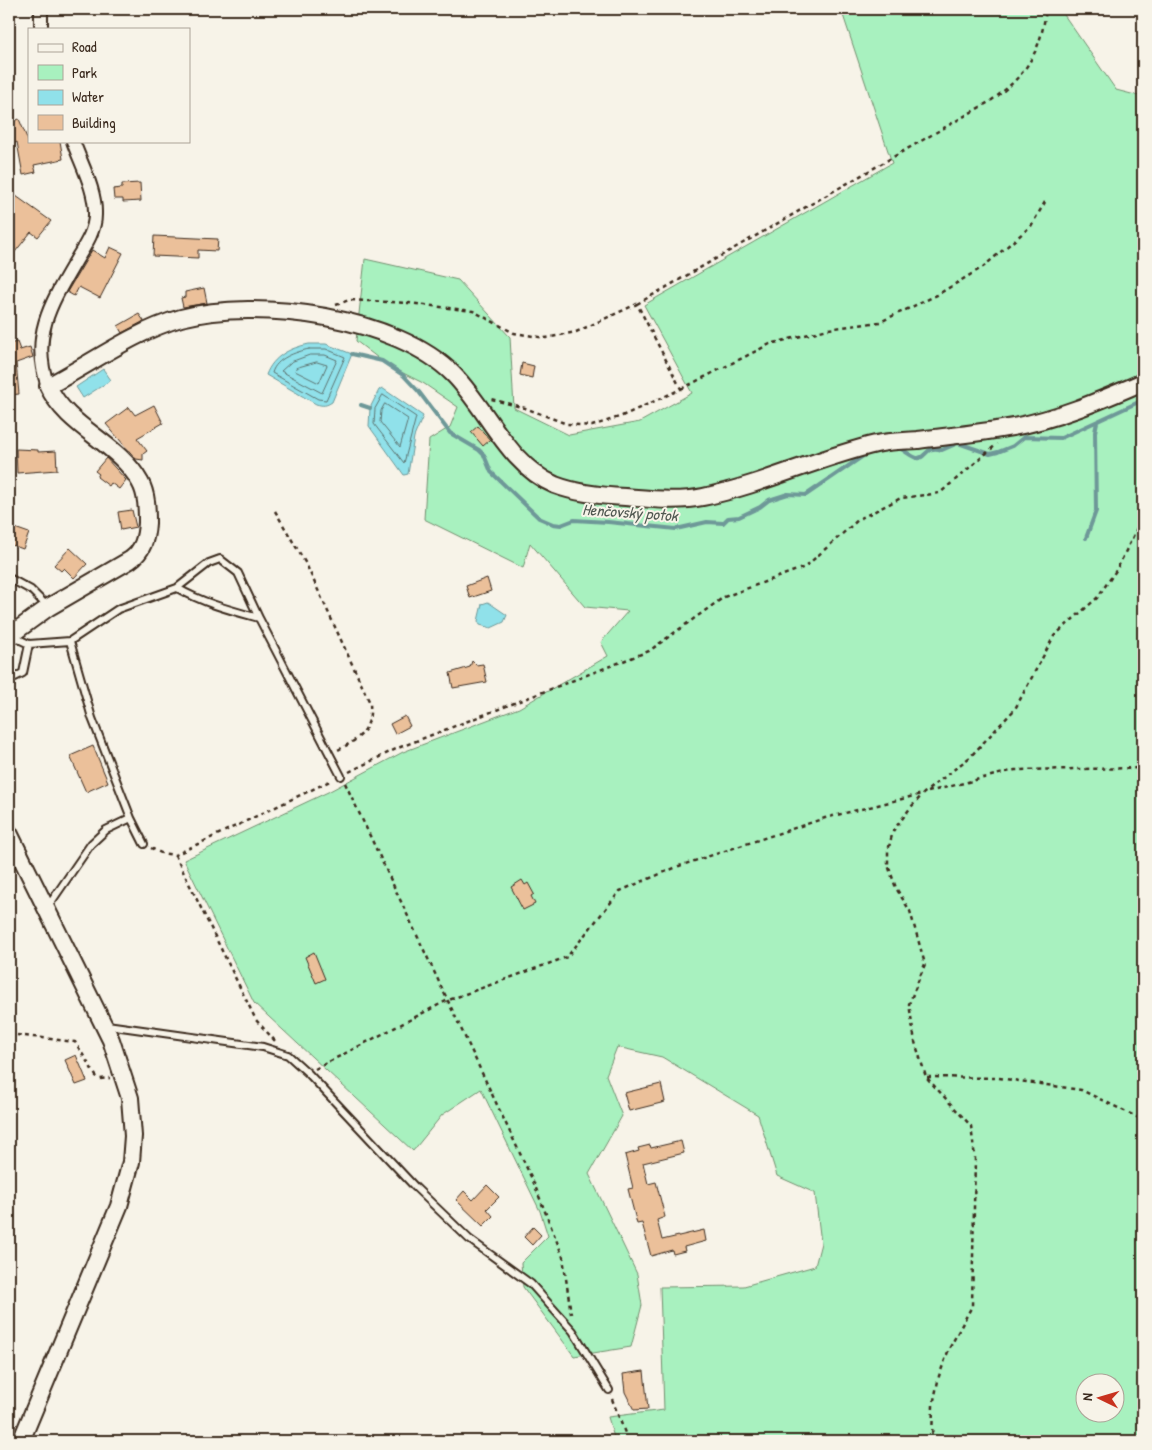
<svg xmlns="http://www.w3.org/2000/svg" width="1152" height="1450" font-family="'Patrick Hand',sans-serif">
<rect width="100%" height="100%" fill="#f7f3e8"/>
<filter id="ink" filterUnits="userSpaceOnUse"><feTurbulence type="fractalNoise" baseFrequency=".02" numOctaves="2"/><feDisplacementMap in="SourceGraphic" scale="10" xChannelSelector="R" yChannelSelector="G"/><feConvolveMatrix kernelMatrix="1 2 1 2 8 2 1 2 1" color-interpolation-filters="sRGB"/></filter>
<g filter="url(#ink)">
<path fill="#a8f1bf" stroke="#728e6e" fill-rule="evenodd" d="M841,9H1060L1116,90L1143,97V1441H615L608,1417L664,1410L660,1287L744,1286L815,1266L821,1243L815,1193L777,1176L758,1115L662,1057L617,1047L606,1075L622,1116L589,1174L637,1274L642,1305L631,1347L574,1356L523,1287L521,1263L548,1236L540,1211L481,1089L442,1115L413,1151L254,1003L184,860L328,792L403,752L519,708L608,656L601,642L628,611L585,607L530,543L523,568L424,519L429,440L450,427L458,407L423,383L387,365L356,341L365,259L458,280L510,337L514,408L569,435L640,422L692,393L644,305L892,163ZM1084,1382H1114V1412H1084Z"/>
<path fill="#90e1ea" stroke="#6e9898" d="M309,344H326L352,354L332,402C326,406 323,406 316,404L266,375C273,356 290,348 309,344Z
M103,369L111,380L83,398L76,387Z
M382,388L423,416L414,437L408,474L404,475L369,426L370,408L379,390Z
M488,602L507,615L504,622L491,628L480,625L478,621L482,604Z"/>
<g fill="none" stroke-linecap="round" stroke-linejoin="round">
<path stroke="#5d7370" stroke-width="1" d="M309,349H326L345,357L326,400L318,399L272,373C276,358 296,352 309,349Z
M310,355H325L337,360L322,393L281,371L291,362Z
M317,362L327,365L319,383L295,371L296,368Z
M383,395L416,417L404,463L374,424L375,409Z
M385,404L408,419L400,447L380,422L381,411Z"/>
<path stroke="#6e9898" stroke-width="4" d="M352,354L382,361L403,375L419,392L450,433L479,450L484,455L491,472L539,518L553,524L561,525L574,520L608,522L676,529L707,522L723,523L728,518L739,517L760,507L769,500L788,494L806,495L866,454
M361,405L370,408
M899,448C904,450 912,457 917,458C926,460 925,444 942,450L958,443L990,454L998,452L1013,446L1024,437L1061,438L1143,400
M1086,538L1096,511L1095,432L1097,422"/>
</g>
<path fill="#ebc09a" stroke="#3b2a1e" d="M19,119L29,143L60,141L63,159L34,165L36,172L23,175L17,142L9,146V124Z
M140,183L141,201L123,202V199H114L113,189L122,188V184Z
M9,191L51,221L38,237L31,232L15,252L9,247Z
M154,236L218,239L217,251L198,250V258L153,256Z
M110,247L123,253L100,298L79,287L74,296L67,292L92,250L105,258Z
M204,288L207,303L183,307L181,298L185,297V292Z
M139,314L144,321L122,333L118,326Z
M17,342L20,350L30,347L33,357L16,363L19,394L9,395V361H13L9,344Z
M522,363L534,366L532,378L520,375Z
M154,405L163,423L137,438L147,451L143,454V460L136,459L106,424L129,407L135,415Z
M478,426L490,440L483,446L471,432Z
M16,449L38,450V452L56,451L57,470L17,473Z
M106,458L126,480L119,489L111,483L109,486L97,477L99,474L95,471Z
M132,510L136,527L121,530L118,512Z
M9,526L29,533L23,549L9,544Z
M70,548L87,564L74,578L64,568L61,571L54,565Z
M487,578L491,591L470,598L466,586Z
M472,661L476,665L483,664L487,682L453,688L450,673L470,667Z
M405,716L410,726L395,734L390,724Z
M93,746L108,782L86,792L70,756Z
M522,880L525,885L528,883L534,894L531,896L535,904L523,910L511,887Z
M314,952L325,979L316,983L305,957Z
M76,1055L87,1081L76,1085L65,1060Z
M661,1084L665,1102L629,1111L624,1093Z
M681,1141L684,1153L643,1163L648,1184L656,1182L665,1217L657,1220L662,1240L704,1230L706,1241L684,1247L685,1251L673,1254L672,1250L651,1256L642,1223L637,1224L628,1189L633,1188L625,1155L639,1151L638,1148L650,1145L651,1148Z
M487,1185L499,1197L487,1209L493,1216L483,1226L456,1200L464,1191L473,1200Z
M533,1227L541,1235L532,1245L524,1237Z
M644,1371L648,1409L634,1410L625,1392L623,1374Z"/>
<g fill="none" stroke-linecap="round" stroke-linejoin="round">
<g stroke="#3b2a1e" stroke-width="10">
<path id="service" d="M9,578L31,590L48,607
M177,588L209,563L220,559L238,573L259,618
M12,636L29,644L70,641L118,609L177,588C203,603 230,610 259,618L341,776
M70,641L92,718L131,818L144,844
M9,676L15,677L23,673L29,644
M47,908L91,844L106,830L131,818
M107,1025L263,1047L288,1055L308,1073L415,1187L469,1239L531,1284L573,1331L609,1390"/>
</g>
<g stroke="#3b2a1e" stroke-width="16">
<path id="minor" d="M41,9V29
M48,386C29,335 53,300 78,257C86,244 95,230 95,215C96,190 81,164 73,141"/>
</g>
<g stroke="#3b2a1e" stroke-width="20">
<path id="tertiary" d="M9,636L49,607L130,560C143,551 146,538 147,523C147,510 147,494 140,482C118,442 67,428 48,386C92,363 133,332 181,318C258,297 397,317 454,375C488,410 508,465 555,485C576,493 603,496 625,497C651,499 678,502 703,497C762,485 817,458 876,444C889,441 904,441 918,440C949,436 981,433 1013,427C1058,419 1101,400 1143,382
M9,833L111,1040L130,1098L133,1136L131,1162L119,1206L21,1441"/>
</g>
<path stroke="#3b2a1e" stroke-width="2.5" stroke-dasharray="4 4" stroke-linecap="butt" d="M637,304L989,102C1025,77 1041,53 1046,9
M336,305L349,300L409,303L473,311L514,333L546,338L576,332L637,304L681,389L622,416L592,426L567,424L525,408L491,399
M681,389L770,344L828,329L880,322L937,295L983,267L1031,226L1045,202
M275,511L306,564L370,703C372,731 359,739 336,751
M349,772L398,748L649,651L724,597L805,567L859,519L901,498L940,493L997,444
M345,783L533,1181L563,1257L571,1314
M928,792L1015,770L1143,768
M151,848L161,853L175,855L332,780
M175,855L256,1020L276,1042
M9,1034L75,1042L96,1076L100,1079L110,1078
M315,1069L446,1001L567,957L620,891L679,866L825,818L922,794
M927,1077L999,1078L1081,1090L1143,1120
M612,1399L628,1441
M932,1441L933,1405L939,1376L949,1349L972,1306L975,1158L971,1126L926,1077L915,1042L909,1004L925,964L910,911L896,888L888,865V851L893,831L911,807L924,793L970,757L1015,709L1054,636L1097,598L1117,569L1143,516"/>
<use href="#service" stroke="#f7f3e8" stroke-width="6"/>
<use href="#minor" stroke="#f7f3e8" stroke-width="12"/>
<use href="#tertiary" stroke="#f7f3e8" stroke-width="16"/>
</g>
</g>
<g text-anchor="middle" stroke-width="4" stroke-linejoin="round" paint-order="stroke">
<g font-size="16" font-style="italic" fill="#505851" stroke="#f7f3e8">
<text transform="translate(630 512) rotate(4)" y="6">Henčovský potok</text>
</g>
</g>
<rect width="1152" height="1450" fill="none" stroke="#f7f3e8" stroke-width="30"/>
<rect x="15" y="15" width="1122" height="1420" fill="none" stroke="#3b2a1e" stroke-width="2" filter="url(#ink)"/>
<rect x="28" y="28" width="162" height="115" fill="#f7f3e8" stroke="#aca397"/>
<rect x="38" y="44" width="25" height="8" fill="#f7f3e8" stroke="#aca397"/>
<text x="72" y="52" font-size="15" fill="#3b2a1e">Road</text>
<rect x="38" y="65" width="25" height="15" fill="#a8f1bf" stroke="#aca397"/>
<text x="72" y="78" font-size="15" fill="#3b2a1e">Park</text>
<rect x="38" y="90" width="25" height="15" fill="#90e1ea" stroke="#aca397"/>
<text x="72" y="102" font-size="15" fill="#3b2a1e">Water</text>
<rect x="38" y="115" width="25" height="15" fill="#ebc09a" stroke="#aca397"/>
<text x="72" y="128" font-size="15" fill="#3b2a1e">Building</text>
<g transform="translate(1100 1398) rotate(275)"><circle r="24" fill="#f7f3e8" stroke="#aca397"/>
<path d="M0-4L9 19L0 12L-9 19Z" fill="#c8321e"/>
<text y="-8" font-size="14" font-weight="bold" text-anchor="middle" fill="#3b2a1e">N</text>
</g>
</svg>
